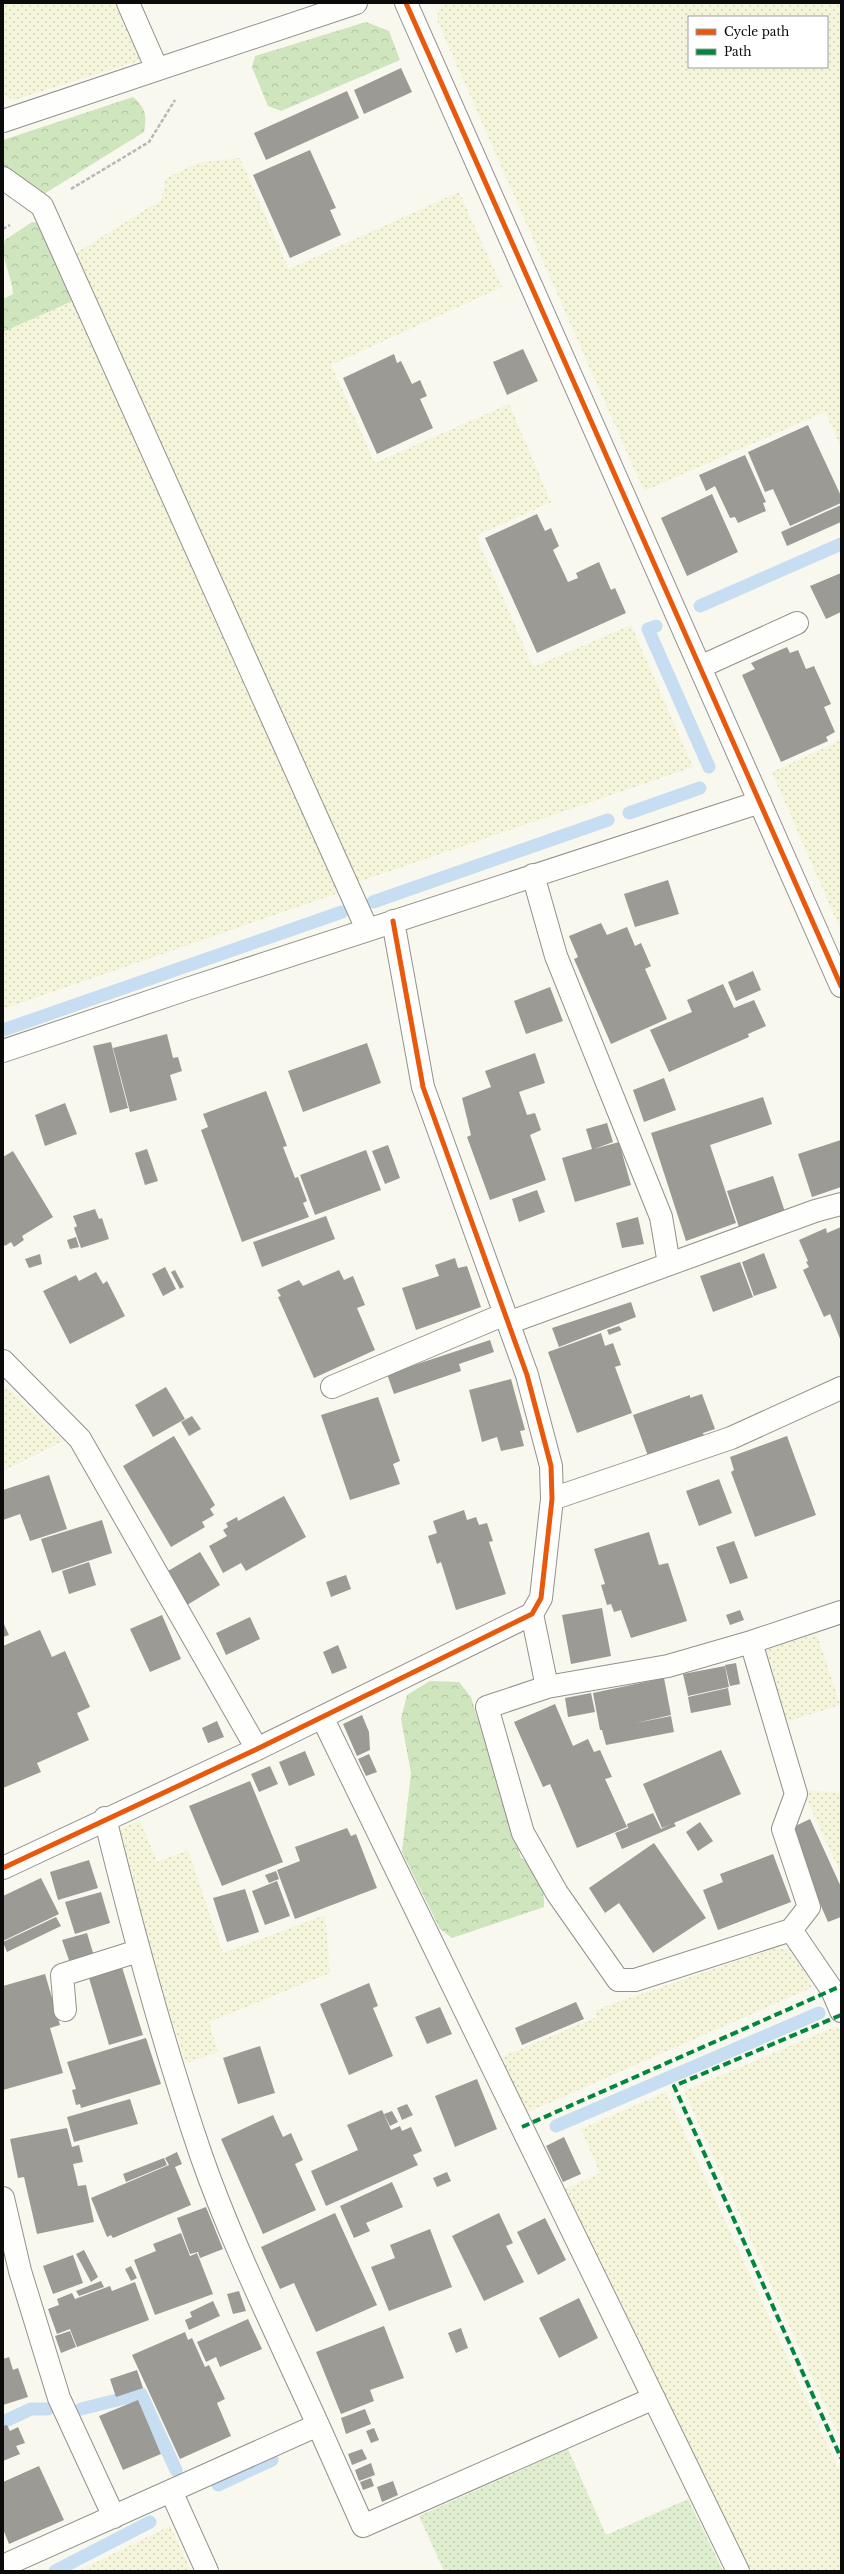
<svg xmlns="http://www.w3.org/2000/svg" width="844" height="2574" font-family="'Libre Baskerville',serif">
<defs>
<pattern id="farmland-dots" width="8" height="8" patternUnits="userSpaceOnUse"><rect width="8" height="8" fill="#f5f5db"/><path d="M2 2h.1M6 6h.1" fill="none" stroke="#d1d1bb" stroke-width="1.8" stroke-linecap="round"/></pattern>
<pattern id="grass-dots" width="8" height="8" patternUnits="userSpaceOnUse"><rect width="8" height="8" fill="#deeecf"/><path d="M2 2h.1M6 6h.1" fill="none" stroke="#bdcbb0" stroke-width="1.8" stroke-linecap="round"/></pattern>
<pattern id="forest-crowns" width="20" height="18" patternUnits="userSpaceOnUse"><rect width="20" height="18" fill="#cee5bd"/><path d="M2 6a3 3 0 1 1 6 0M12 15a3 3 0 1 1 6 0" fill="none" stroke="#b0c3a1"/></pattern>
</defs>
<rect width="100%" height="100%" fill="#f9f8ee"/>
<path fill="url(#farmland-dots)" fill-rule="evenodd" d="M3,3H116L141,60L14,100L6,96L3,90Z
M440,3H841V447L825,412L644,491L437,20ZM689,17H827V67H689Z
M240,158L289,269L459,192L502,287L331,365L375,463L509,404L551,502L476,536L533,667L631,625L693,767L358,882L76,253L161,200L166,178L198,163Z
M77,299L341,892L3,1009V332Z
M841,740V931L772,772Z
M8,1388L63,1441L3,1471V1391Z
M817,1634L840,1705L782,1723L765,1663L767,1649Z
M803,1790L841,1793V1874Z
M140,1820L157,1862L188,1850L223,1953L325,1915L330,1973L209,2022L218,2052L186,2063L149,1950L115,1831Z
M775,1948L793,1950L813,1987L526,2113L499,2058L597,2017L595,2010Z
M837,2026L841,2034V2441L684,2091Z
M666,2092L841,2475V2571H751L565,2189L600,2173L581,2129Z
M170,2526L191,2571H78Z"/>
<path fill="url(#grass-dots)" d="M568,2449L606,2535L688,2499L723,2571H444L419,2516Z"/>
<path fill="url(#forest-crowns)" d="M366,22L389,31L400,60L281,111L268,106L252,67L255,56Z
M133,97C146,108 147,116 144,132L44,194L33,192L3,166V140Z
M32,222L40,223L77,299L3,332V299L13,294C12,275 0,260 5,240Z
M430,1681L459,1682L471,1697L521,1858C539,1868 545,1887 544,1907L452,1938L440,1929L402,1852L411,1773L401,1719L407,1695Z"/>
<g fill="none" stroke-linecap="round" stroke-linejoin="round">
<path stroke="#c6ddf2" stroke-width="13" d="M700,606L841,544
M656,626L648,629L709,767
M629,813L700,788
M373,902L608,820
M3,1030L342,912
M556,2126L819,2013
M81,2409L141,2394L176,2470
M3,2422L31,2409H48
M218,2485L272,2460
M55,2571L150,2522"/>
</g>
<path fill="#9b9a94" d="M401,68L412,92L364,114L354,90Z
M347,91L359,118L266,160L254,133Z
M310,150L336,208L330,210L341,235L290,258L253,175Z
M523,349L538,381L507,395L493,362Z
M394,354L397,363L401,361L412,384L420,380L427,396L420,399L433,428L377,454L343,378Z
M808,425L841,496V503L790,526L773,489L765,492L748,452Z
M745,455L766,502L763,503L766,511L738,523L735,517L730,518L715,486L706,491L699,475Z
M712,494L738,552L687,576L661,518Z
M841,505V522L787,546L781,532Z
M537,514L545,531L551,528L559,546L553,550L568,582L578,578L576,573L599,562L611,590L615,588L626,613L537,653L485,538Z
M841,573V612L826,619L810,586Z
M787,647L790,653L798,650L806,669L814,666L831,704L824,707L835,732L826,737L828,741L781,762L742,675L755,669L751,663Z
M668,880L679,914L635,927L624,894Z
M601,923L607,935L627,927L635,946L641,943L651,966L645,969L667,1019L611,1044L574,959L578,957L569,936Z
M753,971L761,990L736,1001L728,982Z
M723,984L734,1008L754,1000L766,1026L748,1034L749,1037L669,1072L650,1030L692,1012L687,1000Z
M550,987L563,1021L526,1034L514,1001Z
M167,1034L173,1058L178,1057L182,1071L170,1075L177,1100L130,1112L113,1048Z
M111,1042L128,1108L110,1113L93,1046Z
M367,1043L381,1083L303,1112L288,1071Z
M535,1053L545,1083L519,1092L527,1115L535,1113L541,1130L530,1135L546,1180L490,1200L467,1137L471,1135L462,1098L491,1087L485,1071Z
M664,1078L676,1110L644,1122L633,1090Z
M266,1091L287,1146L283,1147L295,1178L298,1177L307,1201L303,1203L309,1217L242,1242L201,1130L208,1127L203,1114Z
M763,1097L772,1124L710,1145L736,1223L686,1241L651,1133Z
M65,1103L77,1134L45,1146L35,1115Z
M607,1123L613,1142L594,1149L619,1142L631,1185L575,1202L562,1158L592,1149L586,1129Z
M841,1140V1187L812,1197L798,1154Z
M388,1145L400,1178L385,1184L372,1151Z
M147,1149L158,1181L145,1185L135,1153Z
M366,1150L381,1190L315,1215L300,1175Z
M13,1151L53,1217L22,1236L24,1240L14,1247L11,1242L5,1246L3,1243V1157Z
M773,1176L785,1212L739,1227L727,1191Z
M537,1190L545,1212L519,1222L512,1199Z
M95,1209L99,1219L102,1218L109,1239L81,1248L74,1228L77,1226L73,1216Z
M326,1216L335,1239L262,1267L253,1242Z
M638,1217L644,1244L622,1248L616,1223Z
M841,1227V1341L830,1314L824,1317L803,1270L809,1267L806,1262L808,1261L799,1240L826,1228L827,1233Z
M76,1237L79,1247L70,1249L67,1240Z
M764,1253L777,1288L754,1296L742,1262Z
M40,1254L42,1264L29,1268L25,1259Z
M455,1258L458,1268L467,1266L481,1307L416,1330L402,1288L439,1276L435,1265Z
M740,1262L753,1297L713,1312L700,1276Z
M165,1267L176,1289L163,1296L152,1274Z
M175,1270L184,1287L180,1289L171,1272Z
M339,1270L344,1280L353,1276L365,1305L357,1308L375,1350L314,1378L278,1297L281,1296L277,1290L299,1280L303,1286Z
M96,1272L103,1284L107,1281L125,1316L70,1344L43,1291L76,1275L79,1281Z
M631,1302L636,1317L559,1347L552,1328Z
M619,1326L622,1330L609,1335L607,1330Z
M601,1333L605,1346L613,1343L621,1365L615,1367L632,1413L577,1433L548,1352Z
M490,1340L494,1352L459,1364L461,1371L394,1394L387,1374Z
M511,1379L525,1430L520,1431L524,1446L501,1451L497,1437L482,1442L469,1390Z
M166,1387L185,1419L153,1437L135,1405Z
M702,1394L715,1429L703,1433L704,1436L648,1456L633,1415L690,1395V1398Z
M378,1397L400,1461L393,1464L400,1484L350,1500L321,1415Z
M192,1416L201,1429L189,1436L181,1422Z
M174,1436L215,1505L210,1509L214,1515L202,1522L205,1527L171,1547L123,1466Z
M787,1436L816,1515L755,1537L731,1472L734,1470L730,1457Z
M49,1475L67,1529L30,1541L20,1514L3,1520V1490Z
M719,1479L732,1513L699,1526L686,1491Z
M284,1496L306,1537L246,1571L241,1563L223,1573L209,1546L227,1536L223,1530L228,1527L226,1523L237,1517L238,1521Z
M464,1510L467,1520L476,1517L479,1525L487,1523L493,1541L489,1542L506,1594L456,1610L441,1562L437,1564L428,1536L437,1533L433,1521Z
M102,1520L112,1553L52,1573L41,1539Z
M649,1532L659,1565L668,1563L687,1621L631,1638L621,1610L614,1612L611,1604L607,1605L601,1585L605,1584L594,1549Z
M734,1541L748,1578L730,1584L716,1547Z
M200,1552L220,1585L187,1605L168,1571Z
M89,1562L96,1585L69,1594L62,1571Z
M346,1575L351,1589L331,1597L326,1582Z
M602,1608L611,1656L571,1664L562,1615Z
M740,1610L744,1620L730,1625L726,1615Z
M162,1615L181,1659L150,1672L130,1629Z
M250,1617L260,1639L226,1655L216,1633Z
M3,1622L9,1635L3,1637Z
M40,1630L52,1657L65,1651L90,1707L77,1713L89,1740L37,1763L41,1772L3,1788V1646Z
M338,1645L347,1668L332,1674L323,1652Z
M736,1663L740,1684L730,1686L725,1665Z
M725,1666L729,1687L688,1696L683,1674Z
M664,1678L671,1715L636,1723L671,1716L674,1732L606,1745L602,1730H600L593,1693Z
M728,1688L731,1705L691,1713L688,1697Z
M591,1693L595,1712L568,1717L565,1698Z
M555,1704L573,1746L588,1739L594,1752L600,1750L612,1777L605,1779L627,1827L577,1848L550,1784L543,1787L514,1722Z
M362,1715L369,1732L370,1750L357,1756L343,1724Z
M217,1721L224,1737L208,1743L202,1728Z
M721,1750L741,1794L674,1823L676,1826L622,1849L615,1833L628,1828L627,1824L653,1813L661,1829L671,1824L662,1828L643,1784Z
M305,1751L315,1775L289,1786L279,1762Z
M369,1754L377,1772L366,1776L358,1759Z
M270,1766L278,1784L259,1792L251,1774Z
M250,1781L283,1862L222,1886L189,1806Z
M810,1819L841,1887V1917L828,1922L793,1842L789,1829Z
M700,1822L713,1841L698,1851L686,1832Z
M347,1828L351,1836L356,1834L377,1888L295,1919L277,1870L300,1861L295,1847Z
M654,1843L706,1918L653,1953L619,1903L605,1913L589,1888Z
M773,1854L791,1902L718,1930L703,1890L723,1882L720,1874Z
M89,1860L98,1888L58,1900L50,1872Z
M276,1871L279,1879L269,1883L265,1875Z
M41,1878L59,1914L3,1941V1896Z
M277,1881L290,1916L265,1925L252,1891Z
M245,1889L259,1932L227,1942L213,1898Z
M101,1892L110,1923L75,1934L65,1902Z
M56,1917L61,1926L7,1952L3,1942Z
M87,1933L94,1956L70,1963L62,1940Z
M122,1967L143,2035L109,2045L89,1978Z
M45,1974L60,2025L50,2028L63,2073L3,2090V1986Z
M369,1983L378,2006L373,2008L393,2056L349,2075L320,2004Z
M576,2002L584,2019L522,2045L515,2028Z
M440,2007L452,2034L427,2044L415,2017Z
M146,2038L161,2084L81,2108L80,2104L76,2105L72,2090L76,2089L67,2062Z
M260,2046L275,2093L238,2104L223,2058Z
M477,2079L497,2129L455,2147L435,2096Z
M130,2099L138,2124L74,2142L67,2117Z
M407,2104L413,2115L402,2120L397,2108Z
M382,2110L391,2130L400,2126L402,2131L411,2127L422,2151L413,2155L418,2165L326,2206L311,2171L358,2150L347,2125Z
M392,2111L398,2122L390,2126L384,2114Z
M273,2115L283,2137L291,2133L303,2160L295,2164L316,2210L263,2234L221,2139Z
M67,2128L72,2147L79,2145L83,2162L73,2164L78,2186L86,2185L94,2222L37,2234L24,2177L18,2178L10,2139Z
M564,2137L581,2174L563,2182L546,2146Z
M177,2152L182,2164L175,2167L191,2205L113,2238L111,2235L107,2237L91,2198L169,2165L165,2158Z
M164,2158L167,2165L126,2182L123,2174Z
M447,2172L451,2181L437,2187L433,2178Z
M392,2182L403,2207L366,2223L370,2231L354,2238L340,2206Z
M206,2207L223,2249L200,2258L198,2252L190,2254L177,2218Z
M335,2213L377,2305L316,2332L294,2283L280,2289L261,2247Z
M499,2213L513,2243L506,2246L524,2282L484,2301L452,2236Z
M545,2218L566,2260L538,2275L517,2232Z
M430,2229L452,2287L389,2311L371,2267L395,2258L390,2245Z
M181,2233L190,2256L197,2253L213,2294L155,2315L134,2260L156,2251L153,2244Z
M84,2250L98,2277L91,2282L76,2254Z
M73,2255L83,2283L53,2294L43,2266Z
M131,2266L137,2278L131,2281L125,2269Z
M101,2281L104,2287L79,2296L76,2291Z
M135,2282L149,2320L77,2347L70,2329L57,2334L48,2309L59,2305L57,2299L72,2293L75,2299L110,2286L112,2291Z
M239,2291L246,2311L233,2314L227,2294Z
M579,2298L598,2338L559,2358L539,2318Z
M213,2301L220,2316L189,2330L185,2320L192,2317L190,2312Z
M248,2319L262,2349L220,2367L216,2357L206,2362L197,2342Z
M384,2326L404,2378L370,2390L374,2401L341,2414L316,2352Z
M461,2328L468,2348L456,2353L448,2333Z
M70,2331L76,2347L61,2353L55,2336Z
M185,2332L188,2340L192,2338L205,2367L209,2365L225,2399L217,2403L231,2436L180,2459L132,2355Z
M9,2357L13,2370L18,2368L28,2397L3,2405V2359Z
M137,2370L143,2388L116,2397L110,2379Z
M138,2400L161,2454L123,2470L99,2416Z
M365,2409L371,2424L346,2434L341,2418Z
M7,2425L10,2431L18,2427L25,2443L16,2446L20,2454L3,2461V2426Z
M374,2428L379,2440L371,2443L366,2431Z
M362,2449L367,2459L352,2465L348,2454Z
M371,2463L375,2475L359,2481L355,2470Z
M39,2466L64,2520L9,2544L3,2529V2482Z
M371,2478L374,2486L363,2490L360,2482Z
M393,2481L398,2495L382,2502L377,2487Z"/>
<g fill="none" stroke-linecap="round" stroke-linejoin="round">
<g stroke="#92918d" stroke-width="24">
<path id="minor" d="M128,3L157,69
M406,3L841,986
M3,121L356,3
M3,178L42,206L367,929
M700,667L797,623
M533,875L556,956L661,1217L669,1264
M3,1051L187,989L760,802
M508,1323L815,1211L841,1204
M3,1361L80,1439L257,1749
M332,1387L505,1314
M552,1499L731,1438L841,1388
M532,1614L547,1687L487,1707L523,1833L557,1893L618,1980H635L791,1930L809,1907L783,1829L796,1794L751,1642
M547,1687L668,1666L751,1642L841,1612
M322,1717L738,2571
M105,1818C133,1932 163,2044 201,2155C233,2247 278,2336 318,2425
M3,1868L257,1749L532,1614L541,1598L552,1499L551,1466L527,1375L423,1087L393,921
M791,1930L832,1990L841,2011
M65,2010L62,1975L138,1951
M3,2198L20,2271L59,2398L114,2517
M171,2491L207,2571
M3,2566L318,2425L363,2526L654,2398"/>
</g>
<path stroke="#b7b7b5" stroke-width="2.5" stroke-dasharray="4 2" stroke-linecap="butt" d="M71,189L149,142L175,100
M3,229L10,225"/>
<use href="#minor" stroke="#fefefc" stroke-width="22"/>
<path stroke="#00873e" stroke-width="4" stroke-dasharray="8 4" stroke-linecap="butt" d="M841,2015L674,2086L841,2458
M522,2127L841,1986"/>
<g stroke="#fff" stroke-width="8">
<path id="cycleway" d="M406,3L841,986
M3,1868L257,1749L532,1614L541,1598L552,1499L551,1466L527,1375L423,1087L393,921"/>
</g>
<use href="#cycleway" stroke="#e8590c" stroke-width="5"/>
</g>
<rect width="844" height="2574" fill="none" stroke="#0a0a0a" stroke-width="8"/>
<rect x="688" y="16" width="140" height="52" fill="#ffffff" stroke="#9d9d9d"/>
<rect x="696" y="29" width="20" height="6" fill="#e8590c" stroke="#9d9d9d"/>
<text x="724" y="36" font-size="12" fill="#0a0a0a">Cycle path</text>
<rect x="696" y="49" width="20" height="6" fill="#00873e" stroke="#9d9d9d"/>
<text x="724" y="56" font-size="12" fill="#0a0a0a">Path</text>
</svg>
